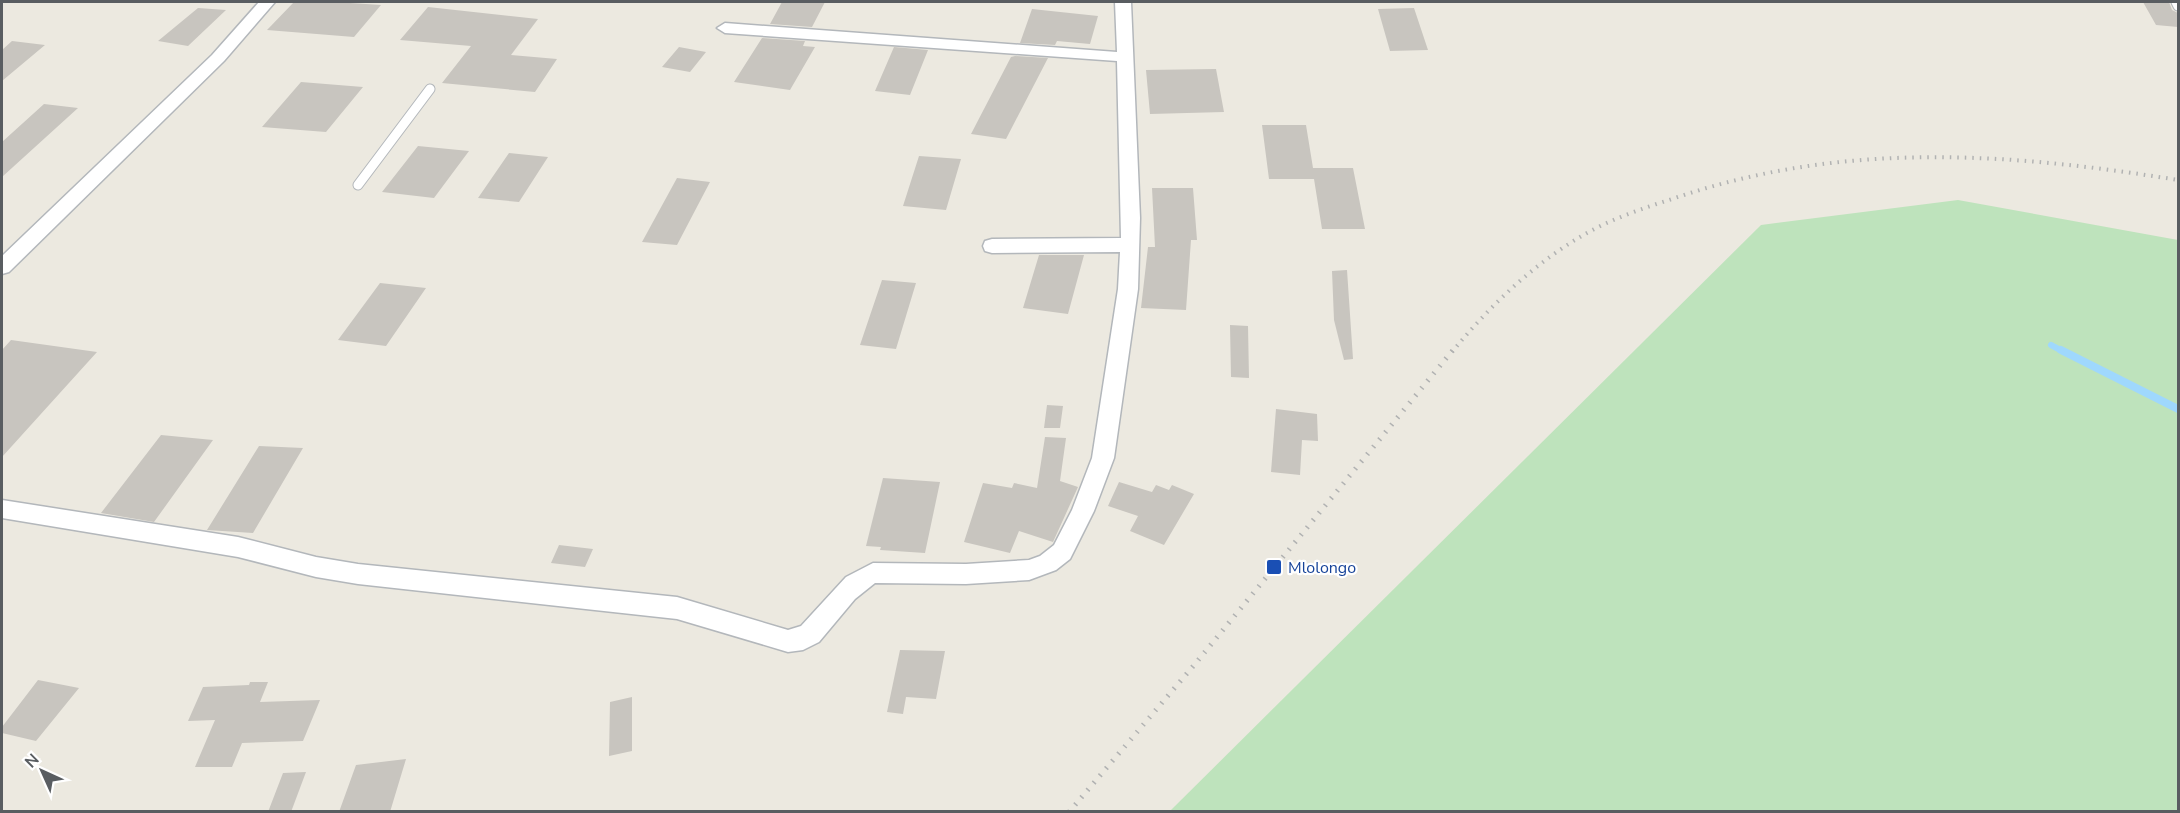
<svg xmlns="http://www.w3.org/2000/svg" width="2180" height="813" font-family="'Nunito Sans',sans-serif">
<rect width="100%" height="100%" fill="#ece9e0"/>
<path fill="#bee3bc" d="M1958,200L2178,240V811H1170L1761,225Z"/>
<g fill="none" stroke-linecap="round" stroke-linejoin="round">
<path stroke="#9fd8fd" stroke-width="6" d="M2051,345L2064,352"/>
<path stroke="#9fd8fd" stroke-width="8" d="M2061,350L2178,409"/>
</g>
<path fill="#c8c5bf" d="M294,2H335L381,5L354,37L267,30Z
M782,2H825L812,27L770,24Z
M2143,2H2169L2172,10L2178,13V27L2156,25Z
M428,7L538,19L511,55L557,59L535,92L442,83L471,46L400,40Z
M198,8L226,10L188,46L158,41Z
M1414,8L1428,50L1390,51L1378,9Z
M1032,9L1098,16L1090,44L1057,41L1055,45L1020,43Z
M762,38L805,41L803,46L815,47L790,90L734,82Z
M12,41L45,45L2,81V50Z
M679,47L706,52L690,72L662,67Z
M894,47L928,50L910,95L875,91Z
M1015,56L1048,58L1006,139L971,134L1011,57Z
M1216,69L1224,112L1150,114L1146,70Z
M301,82L363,87L326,132L262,127Z
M44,104L78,108L2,177V142Z
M1262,125H1306L1313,168H1353L1365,229H1322L1314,179H1269Z
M418,146L469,151L434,198L382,192Z
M509,153L548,157L519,202L478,198Z
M919,156L961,159L946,210L903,206Z
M677,178L710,182L677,245L642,242Z
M1152,188H1193L1197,240H1191L1186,310L1141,308L1148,247H1155Z
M1039,255H1084L1068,314L1023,308Z
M1347,270L1353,359L1344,360L1334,320L1332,271Z
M882,280L916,283L896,349L860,345Z
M380,283L426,288L386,346L338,340Z
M1230,325L1248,326L1249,378L1231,377Z
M11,340L97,352L2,457V350Z
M1047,405L1063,406L1060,428H1044Z
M1276,409L1317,414L1318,441L1302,440L1300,475L1271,472Z
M161,435L213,440L154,522L101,513Z
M1045,437L1066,438L1060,481L1078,487L1053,542L1019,531L1010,553L964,542L983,483L1012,488L1014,483L1037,488Z
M259,446L303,448L253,533L207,530Z
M883,478L940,482L925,553L880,550L881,547L866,546Z
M1119,482L1152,492L1156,485L1169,490L1172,485L1194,494L1164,545L1130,531L1138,516L1108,506Z
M559,545L593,549L585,567L551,563Z
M900,650L945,651L936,699L906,697L903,714L887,712Z
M38,680L79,688L36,741L2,733V727Z
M250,682H268L260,702L320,700L303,741L242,743L232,767H195L215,720L188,721L203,687L249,685Z
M632,697V751L609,756L610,702Z
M406,759L390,812H339L356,765Z
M306,772L291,812H268L283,773Z"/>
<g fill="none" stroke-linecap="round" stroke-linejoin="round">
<g stroke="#b3b7bb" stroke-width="11">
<path id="service" d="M2176,2L2178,6
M358,185L430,89"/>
</g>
<g stroke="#b3b7bb" stroke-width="3">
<path id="minor" d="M259,2H275L224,61L9,272L2,274V256L212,55Z
M1115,2H1131L1140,218L1138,289L1114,458L1094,511L1070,559L1056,570L1029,580L966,584L875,583L855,599L819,642L803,650L788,652L677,619L358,584L316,577L238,557L2,518V500L238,537L316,557L358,564L677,597L788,630L801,626L846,577L873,563L966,564L1029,560L1040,556L1054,545L1072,510L1092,458L1118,289L1120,252L992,253L985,251L983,246L985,241L992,239L1121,238L1117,61L725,33L717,28L725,23L1117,52Z"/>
</g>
<use href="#service" stroke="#fff" stroke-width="9"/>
<use href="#minor" fill="#fff" fill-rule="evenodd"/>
<path stroke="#b1b2b2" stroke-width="4" stroke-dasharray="1.5 6" stroke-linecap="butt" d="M1452,352C1488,308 1531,266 1580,237C1608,220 1641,209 1672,199C1840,141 2005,152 2178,180"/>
<path stroke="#b1b2b2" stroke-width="5" stroke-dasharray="1.5 8" stroke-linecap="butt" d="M1069,812L1195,664L1453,350"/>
</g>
<rect fill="#1a4fb4" stroke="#fff" stroke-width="2" x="1266" y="559" width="16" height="16" rx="3"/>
<g text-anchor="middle" stroke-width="4.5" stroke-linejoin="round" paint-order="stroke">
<g font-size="16" fill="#164399" stroke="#fff" text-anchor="start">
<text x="1288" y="573">Mlolongo</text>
</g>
</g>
<rect width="2180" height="813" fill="none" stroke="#595d61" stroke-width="6"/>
<g transform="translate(42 771) rotate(315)" stroke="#ffffff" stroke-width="4.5" paint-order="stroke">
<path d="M0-4.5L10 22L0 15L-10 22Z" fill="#595d61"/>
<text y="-9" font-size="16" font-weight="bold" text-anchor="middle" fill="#595d61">N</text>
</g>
</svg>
